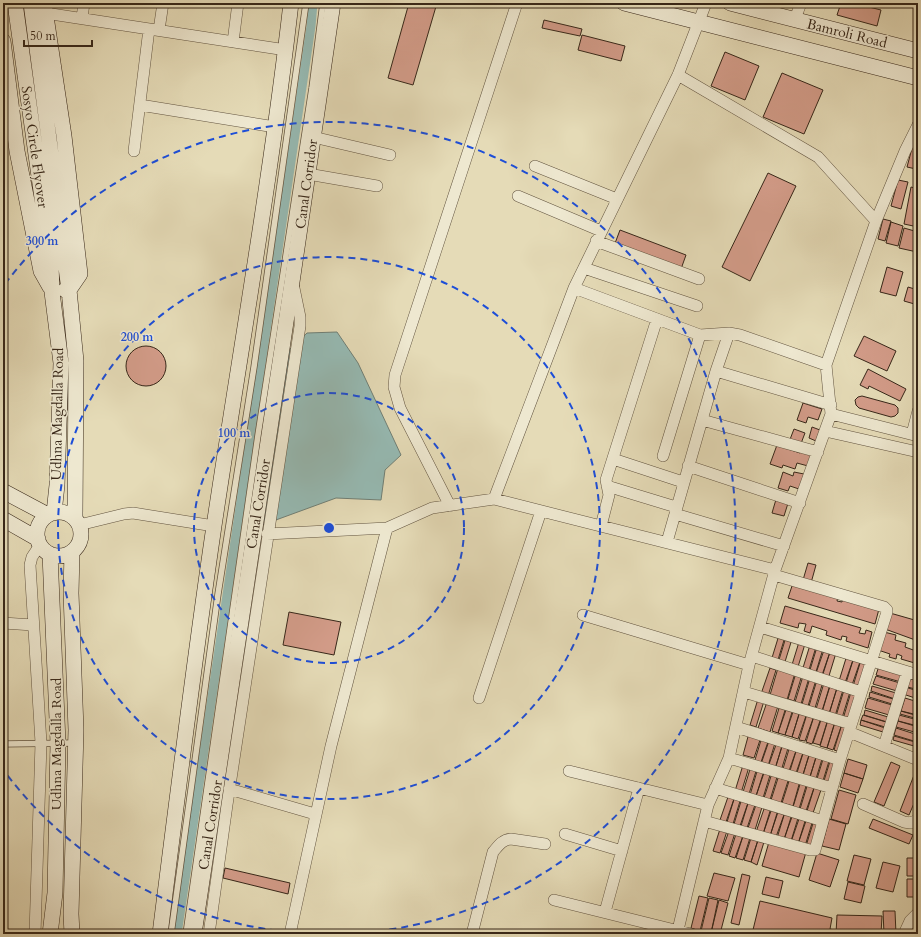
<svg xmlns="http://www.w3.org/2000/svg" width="921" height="937" font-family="Cardo,serif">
<rect width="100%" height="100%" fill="#e5dbb7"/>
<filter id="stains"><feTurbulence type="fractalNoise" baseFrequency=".005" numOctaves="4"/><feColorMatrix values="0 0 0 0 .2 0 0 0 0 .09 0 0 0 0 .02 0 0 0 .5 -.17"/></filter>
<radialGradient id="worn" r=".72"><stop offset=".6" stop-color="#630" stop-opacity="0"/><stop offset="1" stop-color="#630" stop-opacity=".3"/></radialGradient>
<path fill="#96bab3" stroke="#707f75" d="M337,332L358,363L401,455L385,470L381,500L336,498L254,528L286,353L307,333Z"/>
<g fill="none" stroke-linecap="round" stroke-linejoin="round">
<path stroke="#96bab3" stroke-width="9" d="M177,934L311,26L313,3"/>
</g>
<path fill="#d39c89" stroke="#372719" d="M409,3H437L413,85L388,78Z
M841,3H853L881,10L877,26L837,15Z
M544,20L582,29L580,36L542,28Z
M582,35L625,46L621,61L578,50Z
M725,52L759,66L745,100L711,86Z
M782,73L823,90L804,134L763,117Z
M915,137L918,138V160L916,169L907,167Z
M768,173L796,186L750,281L722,267Z
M898,180L908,182L901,209L891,206Z
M911,187L918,189V227L904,224Z
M883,219L891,221L885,241L878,239Z
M891,222L903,226L898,246L886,243Z
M904,228L918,232L917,252L899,248Z
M620,230L686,255L681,269L614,246Z
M887,267L903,272L896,296L880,292Z
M908,287L918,290V305L904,301Z
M864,336L896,351L887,371L854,356Z
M126 366a20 20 0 1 1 40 0a20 20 0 1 1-40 0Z
M868,369L906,389L900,401L869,386L868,389L860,385Z
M862,396L895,405L898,408V413L895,416L891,417L859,408L856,405L855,400L858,397Z
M803,403L822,409L818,420L808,417L806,423L797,420Z
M812,427L820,430L816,441L809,438Z
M794,429L805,433L800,446L789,442Z
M777,445L800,453L802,448L813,452L808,466L797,463L795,469L783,465L782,468L770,464Z
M783,472L793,476L794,472L804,474L799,489L790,486L788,491L778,488Z
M777,496L789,500L784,516L772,513Z
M808,563L816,565L811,583L803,580Z
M793,583L838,597L837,601L842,602L843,598L879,609L875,624L788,598Z
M785,606L861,628L859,633L865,634L866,630L872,632L868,648L846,641L847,637L842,636L841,640L826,635L827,631L812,626L810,633L804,631L806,624L799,623L798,628L780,623Z
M289,612L341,622L334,655L283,645Z
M890,613L918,621V641L885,629Z
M884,632L896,635L895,640L906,643L905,647L916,651L918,647V664L901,659L902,656L897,654L896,659L889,657L890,654L878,650Z
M779,635L785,637L777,663L771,661Z
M786,637L792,639L784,665L778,663Z
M799,642L805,644L797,670L791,668Z
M810,645L816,647L808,673L802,671Z
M817,647L823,649L815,675L809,673Z
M824,650L830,652L821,678L815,676Z
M830,652L836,653L828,679L822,677Z
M847,655L854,657L845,683L839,681Z
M854,657L861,659L852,685L846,683Z
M861,660L867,662L859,688L853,686Z
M879,666L903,674L901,682L876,675Z
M770,668L776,670L768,696L761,694Z
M778,668L795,673L787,700L770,695Z
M796,673L802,675L794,701L788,699Z
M908,673L918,679L915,689L904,686Z
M803,676L809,678L801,704L795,702Z
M876,676L900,683L897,691L873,684Z
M810,678L816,680L808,706L802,704Z
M817,680L823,682L815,708L809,706Z
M824,683L830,685L822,711L816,709Z
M830,686L837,688L829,714L822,712Z
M872,686L896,693L895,699L871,691Z
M905,687L918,691V699L903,694Z
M837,688L843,690L835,716L829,714Z
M844,690L850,692L842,718L836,716Z
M851,692L857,694L849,720L843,719Z
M870,692L893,699L892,704L869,697Z
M868,698L892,705L889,715L865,708Z
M905,698L918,702V715L901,711Z
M758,699L764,701L756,727L750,725Z
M767,702L778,706L770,732L758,728Z
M780,705L786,707L778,733L772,731Z
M787,707L793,709L785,735L778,733Z
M794,709L800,711L792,737L785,735Z
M865,710L888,717L887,722L864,715Z
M800,711L807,713L798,739L792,737Z
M901,711L918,716V719L900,714Z
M807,714L814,716L805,741L799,740Z
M863,715L886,722L885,727L861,720Z
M899,715L918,720V726L898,721Z
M814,716L821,718L812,744L806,742Z
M822,717L828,719L820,745L813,743Z
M828,720L835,722L827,748L820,746Z
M861,720L885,728L883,732L860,725Z
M898,721L918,727V733L896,727Z
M835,722L842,724L833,750L827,748Z
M842,724L848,726L840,752L834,750Z
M896,728L918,735L917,742L894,735Z
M749,733L761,737L754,758L743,755Z
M894,736L915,742L914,746L893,740Z
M762,737L769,739L760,765L754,763Z
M770,738L776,740L768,766L761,764Z
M777,742L783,743L775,769L768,767Z
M783,743L789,745L781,771L775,769Z
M790,746L797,748L788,774L782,772Z
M797,748L804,750L795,776L789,774Z
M804,750L810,752L802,778L796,776Z
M810,752L817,754L809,780L802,778Z
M817,754L823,756L815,782L809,780Z
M824,756L830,758L822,784L816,782Z
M831,758L837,760L829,786L823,784Z
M848,759L867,765L863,779L844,773Z
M891,762L900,766L884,806L874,802Z
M743,765L749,767L741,793L735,791Z
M751,766L757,768L749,794L743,792Z
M758,768L764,771L756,796L750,795Z
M765,770L771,772L763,798L756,796Z
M916,770L918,771V794L909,815L900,811Z
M772,773L778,774L770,800L764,798Z
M844,773L863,779L858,793L840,787Z
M779,775L789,778L781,803L771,800Z
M790,778L800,781L793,806L782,803Z
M801,781L807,783L799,809L793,807Z
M808,783L815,785L806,811L800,809Z
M815,785L822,787L813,813L807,811Z
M839,790L856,795L848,824L831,819Z
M729,794L735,796L726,822L720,820Z
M735,796L741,798L733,824L727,822Z
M742,798L749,800L740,826L734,824Z
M749,800L756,802L747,828L741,826Z
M757,802L763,804L755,830L748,828Z
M765,806L771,808L763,834L756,832Z
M772,808L778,810L770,836L763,834Z
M779,809L785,812L776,837L770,836Z
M785,812L792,814L784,840L777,838Z
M793,814L799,815L791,841L784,839Z
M800,816L806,818L798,844L791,842Z
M807,818L813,820L805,846L798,844Z
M829,819L846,824L839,850L822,846Z
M873,819L913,835L909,844L869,828Z
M814,820L820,822L812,848L806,846Z
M720,829L727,831L720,853L713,851Z
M729,831L735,833L728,855L721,853Z
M918,833V844L914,843Z
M736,834L743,836L735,858L729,856Z
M743,836L750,838L743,860L736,858Z
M751,838L758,840L751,862L744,860Z
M758,840L764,842L757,865L751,862Z
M769,842L806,852L799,877L762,866Z
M817,853L839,860L830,887L809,880Z
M854,855L871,859L864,885L847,881Z
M907,858H918V876H907Z
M883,862L900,866L893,892L876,888Z
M225,868L290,883L288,894L223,878Z
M714,873L735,878L728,901L707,896Z
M742,874L750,876L739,925L731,923Z
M766,877L783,881L779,898L762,894Z
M907,879H918V897H907Z
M848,882L865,886L861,903L844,899Z
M699,896L708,898L700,931L691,928Z
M709,898L718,900L711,933L701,931Z
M719,900L728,903L720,934H717L711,933Z
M760,901L832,918L830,929L834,930L833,934H752Z
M883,911H895L896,934H884Z
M837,915L882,916L881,934H836Z"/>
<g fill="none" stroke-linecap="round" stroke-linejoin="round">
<g stroke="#625440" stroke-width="7">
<path id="lane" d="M3,744L75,743
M171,934L218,594L254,367L306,3
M186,934L258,435L312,88L323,3"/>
</g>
<g stroke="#625440" stroke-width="12">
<path id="street" d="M45,13L286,50
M82,18L84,3
M795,19L801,3
M159,30L163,3
M233,42L238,3
M678,75L818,157L876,221
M140,105L275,127
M313,137L390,155
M134,151L149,29
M535,166L617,199
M308,174L377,186
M518,196L601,231
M596,241L699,279
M584,268L697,306
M574,288L700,335L729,333L740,335L826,365
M716,371L831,405
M831,414L918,436
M702,420L818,452
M825,431L918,452
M912,434L918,411
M663,456L700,335
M613,459L683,482
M688,466L800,503
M607,486L676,507
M494,499L574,288L678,75L706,3
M450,506L400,408L394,387L395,375L517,3
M675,514L784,546
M79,525L124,514L133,513L214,526
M601,526L609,495L606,480L657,319
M267,534L387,528
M667,542L716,371L729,333
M583,615L749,665
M3,623L33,625
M760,627L918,675
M752,656L861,692
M744,692L851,724
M479,698L541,511
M736,727L840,760
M849,732L918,760
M884,746L907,672
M729,758L832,788
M569,771L708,805
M715,788L823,821
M229,789L315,814
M863,804L904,822L910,823L918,820
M704,821L810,850H815L840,760L887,612V610L884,607L774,575
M565,834L622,851
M554,900L691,934
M605,912L639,788
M35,934L41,743L30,565L32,557L40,545
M209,934L227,805L300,326V317L294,288
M290,934L331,746L387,528L432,508L494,499L775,570
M472,934L493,852C499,845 502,840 511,839L545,844
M677,934L708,805L729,758L749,665L775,570L831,414L826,365L876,221L905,151L918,125
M904,934L910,921L918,913"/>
</g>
<g stroke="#372719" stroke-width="16">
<path id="secondary" d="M15,3L51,263L52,292L61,363L57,485L54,513
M31,3L69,290L76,361L75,518
M44,3L64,136L80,274L69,290H65
M624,3L918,78
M730,3L918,51
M3,41L17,151L41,271L50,287
M3,491L48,515
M37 534a22 22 0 1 1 44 0a22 22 0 1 1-44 0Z
M3,519L38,539
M50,554L58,743L55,893L50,934
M72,934L71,914L76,730L71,593L72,552
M160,934C177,798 194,662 214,526C240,352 271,178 291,3
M194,934L292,282L333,3"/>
</g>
<use href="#lane" stroke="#eee8d0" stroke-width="5.5"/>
<use href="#street" stroke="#eee8d0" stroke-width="11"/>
<use href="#secondary" stroke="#eee8d0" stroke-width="15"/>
</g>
<g fill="none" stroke="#1d4ed8" stroke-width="2" stroke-dasharray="7 5">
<circle cx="329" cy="528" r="135"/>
<circle cx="329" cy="528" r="271"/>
<path d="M325 934A406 406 0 0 1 5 772M5 284A406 406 0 1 1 333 934"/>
</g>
<g text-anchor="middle" stroke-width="3" stroke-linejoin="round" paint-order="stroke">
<g font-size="14" fill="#372719" stroke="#eee8d0">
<text transform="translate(847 33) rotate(14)" y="5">Bamroli Road</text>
<text transform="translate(35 147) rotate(82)" y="5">Sosyo Circle Flyover</text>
<text transform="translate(306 184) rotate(-82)" y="5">Canal Corridor</text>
<text transform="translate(57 414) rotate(-89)" y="5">Udhna Magdalla Road</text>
<text transform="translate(258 504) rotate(-81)" y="5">Canal Corridor</text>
<text transform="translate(56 744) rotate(-90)" y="5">Udhna Magdalla Road</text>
<text transform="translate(210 825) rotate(-81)" y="5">Canal Corridor</text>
</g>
</g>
<circle cx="329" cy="528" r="6" fill="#1d4ed8" stroke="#eee8d0" stroke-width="2"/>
<g font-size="12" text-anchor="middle" font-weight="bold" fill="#1d4ed8" stroke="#eee8d0" stroke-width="3" stroke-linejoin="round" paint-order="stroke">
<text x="42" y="245">300 m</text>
<text x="137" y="341">200 m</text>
<text x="234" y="437">100 m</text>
</g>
<rect width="921" height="937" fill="none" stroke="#e5dbb7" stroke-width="16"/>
<rect x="4" y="4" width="913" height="929" fill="none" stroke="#372719" stroke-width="2"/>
<rect x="8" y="8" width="905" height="921" fill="none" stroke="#372719"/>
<path d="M24 40v6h68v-6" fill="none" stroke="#372719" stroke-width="2"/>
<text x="30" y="40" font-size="12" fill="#372719" stroke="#eee8d0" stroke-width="3" paint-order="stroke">50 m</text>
<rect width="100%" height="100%" filter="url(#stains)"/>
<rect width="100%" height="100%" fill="url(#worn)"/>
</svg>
